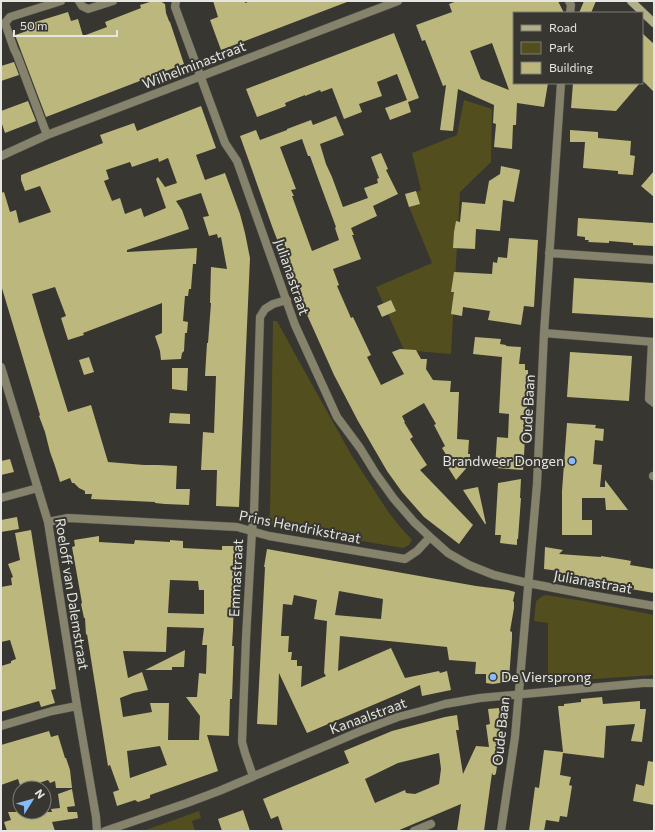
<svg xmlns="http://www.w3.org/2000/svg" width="655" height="832" font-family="Commissioner,sans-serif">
<rect width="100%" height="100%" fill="#373631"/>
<path fill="#524e1d" d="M464,100L492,109L491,162L460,192L451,354L404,350L376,287L432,263L405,197L421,190L412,153L457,135Z
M273,321H277L300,363L352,456L389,513L402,529L412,540L409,545L403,548L279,527C268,524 269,522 270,512Z
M546,595L584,601L654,615V675L548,682V623L534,621L536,601L543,596Z
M199,811L201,818L192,821L195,831H143Z"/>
<path fill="#bcb77d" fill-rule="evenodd" d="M153,1H160L165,4L166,13L169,21L170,22L184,64L46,117L15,35L27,31L26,25L68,12L71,21L78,19L83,36L107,27L105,22L141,8L140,5Z
M213,1H245V3L251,1H347V2L221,50L210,20L218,17Z
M457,1H558L564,13H514V83H548L544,107L517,103L516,125H513L512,149L494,147L496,124L493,123L494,105L458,89L453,131L440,130L446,85L443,86L425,40L422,41L416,25L452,12L449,4ZM492,43L509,90L481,79L470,51Z
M584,1H596L591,13H579Z
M394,33L419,98L408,102L411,112L390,120L385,108L407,100L397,74L377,82L382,96L359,104L362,112L344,119L332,88L321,92L320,90L305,96V95L285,103L286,106L257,117L246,89Z
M642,33L654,44V92L642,80Z
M14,62L19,75L1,81V66Z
M573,83H640L616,111L571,108Z
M28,101L36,121L5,133L1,121V111Z
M201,106L216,148L196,155L205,180L225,173L240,214L245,233L250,258L239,507L216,506L217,470H201L203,432L214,433L216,376H205L207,343H208L211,303H210L211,267L227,269L221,237L218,238L217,234L209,236L203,217L209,216L201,193L176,201L182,210L189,229L127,250V252L197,248L196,264H193L191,289H189L188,296H185L183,321L188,322L187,333H185L184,351L182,353L181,359L161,360L160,351L155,336L162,333V303L83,333L84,335L68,340L61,318L66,316L55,287L32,294L43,331L68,412L91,405L108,462L144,465H158L177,466L176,489H190L189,505L165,504L155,503V502L91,499L92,494H85V491L79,488L74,483H72L70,478L60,482L55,466L50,452L45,432L39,416L40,415L1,285V193L4,192L10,212L16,210L19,223L51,212L40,186L25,191L21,180V175L103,143L100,135L134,123L137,131ZM158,158L159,162L168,158L177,183L165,187L158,177L156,179L166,208L144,217L141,208L125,214L120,198L112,201L104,181L109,179L106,170L130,162L132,167Z
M336,116L344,135L320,144L326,164L332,177L343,207L368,198L364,188L378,183L377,179L379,178L371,157L381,153L388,169L386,170L398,194L373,206L377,216L351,228L354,235H352L361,259L333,269L339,285L337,286L351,318L353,317L371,355L367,357L381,385L404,374L392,352L400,349L416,350L421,359H427L426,369L433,380L451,381L450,392H459L457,439L469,440L468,454H470V464L456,480L444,461L448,458L442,448L445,446L434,425L436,424L424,403L402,416L405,422H404L413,437L410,439L427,465L420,470L473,525L459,544L424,517L402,492L387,471L358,421L334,375L304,308L273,229L240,136L256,130L260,140L287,130V129L311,120L313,125ZM302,139L308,156H310L319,181L336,227L335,228L339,240L312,251L292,196H294L291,190L296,189L280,147Z
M570,130L598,132V138L631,141L630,155L635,156L633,175L618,174V171L583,168L585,142H570Z
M501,166L520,170L514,202L503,200L500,231L476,229L475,249L453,248L454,232L456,221L460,222L462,202L485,204L489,181L500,174Z
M654,171V197L641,186Z
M416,191L420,204L409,207L405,194Z
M578,218L654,223V246L633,245V243L609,241V243L588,242L589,240H585V237L577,236Z
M509,238L538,240L534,307L524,306L521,325L488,320L490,311L463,307L462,316L451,314L454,292H451L454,272L492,274L493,262L497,263L498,257L507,258Z
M574,278L654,283V318L572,313Z
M391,300L396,311L382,317L377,306Z
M475,337L501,339L500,344L506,345V346L521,347L519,364H525V370H528V376H529L523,470L495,468L497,437L508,438L509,414L499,413L502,357L473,354Z
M570,352L632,356L629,401L567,397Z
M89,357L94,372L84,375L79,360Z
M172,368H188L187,391L172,389Z
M170,413L190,414V424L169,423Z
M567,423L596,425L595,428L604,429L603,441L595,440L593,464L602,465L600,487H605V480L628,510H606L605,498H582V520H592V535H562V491Z
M10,459L14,472L1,475V461Z
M521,479L520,498H521L518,539H517V545L500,543L501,535H495L498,483Z
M478,487L486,524H485L463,490Z
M17,517L19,529L1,532V520Z
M31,530L56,689L51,690L55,703L41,707L39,701L1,712V666L11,663V661L16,659L10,640L1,642V587L12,585L11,578L13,577L8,564L20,560L15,533Z
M99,536V542L134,544L135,540L170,542V540L183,541V548L222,550V546H238L236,594H234L233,630L232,646H234L232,699H230L229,736L207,735L218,771L150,795V798L138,802L135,800L117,806L113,792L119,790L110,765L108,766L87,634L86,635L85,618H84L81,604L82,603L72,547L75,546L74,540ZM170,580L198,581L199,590H204V614L168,613ZM167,627L204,628L202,645H207L206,674L199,673L197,697H186L200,716L199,740H168L169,703H150L152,712L123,717L120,698L133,693L148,690L142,672L128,678L123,651L166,652ZM160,746L167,765L130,778L127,751Z
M545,547L563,550L559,554L601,557V556L626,560L631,561L630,565L654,569V593L596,583L597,581L559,574V571L544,569Z
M267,549L476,586L508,590L515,592L513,601L514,602V608L510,631L512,632V638L509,679L506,682L493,684L486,683V674H475L476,662L449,660L447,647L340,636L338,671L391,648L405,678L439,671L440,673L447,671L451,690L422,696L420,685L307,733L279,673L277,725L257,724L265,567H264ZM339,591L383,599L381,619L335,615ZM294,595L317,600L314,619L327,621L324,673L326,676L301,687L302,666H297V660H291L292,652H288L289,636H281L283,604L292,605Z
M185,650L184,667H172V670H145Z
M602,697L603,704L640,701V709H646L642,742L631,741L635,724L606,726L604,758L563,753L560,775L571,777L569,785L572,786L567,817L560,816L559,822L546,820L544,831H529L535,787L539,788L544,750L563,752L558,706H564V704L581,702V699Z
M499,708L502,723L499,724L501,740L496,773L495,775H493L492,773L484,831H457L461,804L397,831H283L278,816L271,819L263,799L349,763L344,751L392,731L445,717L457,715L459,730H456L463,774L476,746L489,747L486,725L490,724L488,709ZM439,753L441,769L439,784L415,794L406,793L405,790L375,803L365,779L398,763Z
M49,731L51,737L58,735L65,758H66L70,770L72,788H56L55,781L50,783L48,780L24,788H21L18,779L1,785V745Z
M648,761L654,762V805L633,801L636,784L644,786Z
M72,789L75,806L67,807L68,812H77L78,818L52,822L55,831H7L4,822L11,820L8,812H52L51,809L60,808L58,794Z
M243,810L250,831H222L218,819Z"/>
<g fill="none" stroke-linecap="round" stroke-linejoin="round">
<g stroke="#53524d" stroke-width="9">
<path id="street" d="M79,1L82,6L88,9L113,1
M176,1L175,7L225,143L237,161L295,325L337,417L360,448L376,474L394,499L414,522L430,537L448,553L469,565L494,575L528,583L590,595L654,606
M569,1L571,5L570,13
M47,135L17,55L14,49L5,23L10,17L61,1
M1,156L47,135L398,1
M549,253L654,260
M544,333L654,342
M652,342L649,399L654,403
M1,367L48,522L77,706L96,817L97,831
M653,476H654
M1,498L38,488
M48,522L68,518L237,527L269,536L405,559L417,551L430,537
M1,726L52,711L77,706
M253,776L245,753L242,742L246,638L252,531L254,513L260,317L265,309L273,304L287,300
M105,831L187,803L219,791L361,731L398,717L421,711L445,704L480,698L643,683H654
M414,831L431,824
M501,831L515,737L537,484L544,333L561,83"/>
</g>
<g stroke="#53524d" stroke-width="9">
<path id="secondary" d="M631,1L654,23"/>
</g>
<use href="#street" stroke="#85836b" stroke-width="8"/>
<use href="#secondary" stroke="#b1af88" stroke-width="8"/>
</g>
<g fill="#87bbfb" stroke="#373631" stroke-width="1.5">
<circle cx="572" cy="461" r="4"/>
<circle cx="493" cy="677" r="4"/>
</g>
<g text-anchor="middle" stroke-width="4" stroke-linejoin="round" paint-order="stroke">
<g font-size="14" fill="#e5e5e1" stroke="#373631">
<text transform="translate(194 65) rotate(-21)" y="5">Wilhelminastraat</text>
<text transform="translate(292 277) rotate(71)" y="5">Julianastraat</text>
<text transform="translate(528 409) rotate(-87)" y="5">Oude Baan</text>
<text transform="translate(300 527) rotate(11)" y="5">Prins Hendrikstraat</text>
<text transform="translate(236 578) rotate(-87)" y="5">Emmastraat</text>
<text transform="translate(593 582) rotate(10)" y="5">Julianastraat</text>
<text transform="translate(72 594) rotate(81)" y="5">Roeloff van Dalemstraat</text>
<text transform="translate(368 716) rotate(-20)" y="5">Kanaalstraat</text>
<text transform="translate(501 731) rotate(-84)" y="5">Oude Baan</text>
</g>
<g font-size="14" fill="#e5e5e1" stroke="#373631" text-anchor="end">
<text x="564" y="466">Brandweer Dongen</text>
<text x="501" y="682" text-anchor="start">De Viersprong</text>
</g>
</g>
<rect width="655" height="832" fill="none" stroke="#e5e5e1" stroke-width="4"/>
<rect x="513" y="12" width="130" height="72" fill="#373631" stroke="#7d7c77"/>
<rect x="521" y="25" width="20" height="6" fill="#b1af88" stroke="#7d7c77"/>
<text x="549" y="32" font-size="12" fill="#e5e5e1">Road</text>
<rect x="521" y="42" width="20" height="12" fill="#524e1d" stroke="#7d7c77"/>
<text x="549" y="52" font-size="12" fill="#e5e5e1">Park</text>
<rect x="521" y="62" width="20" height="12" fill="#bcb77d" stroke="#7d7c77"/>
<text x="549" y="72" font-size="12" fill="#e5e5e1">Building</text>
<g transform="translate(32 800) rotate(53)"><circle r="19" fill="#373631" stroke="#7d7c77"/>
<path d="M0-3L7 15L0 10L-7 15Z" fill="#87bbfb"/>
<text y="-6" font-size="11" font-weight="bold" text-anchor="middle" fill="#e5e5e1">N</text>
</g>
<path d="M14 30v6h103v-6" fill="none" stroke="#e5e5e1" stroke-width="2"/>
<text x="20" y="30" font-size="12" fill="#e5e5e1" stroke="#373631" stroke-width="3" paint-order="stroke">50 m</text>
</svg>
